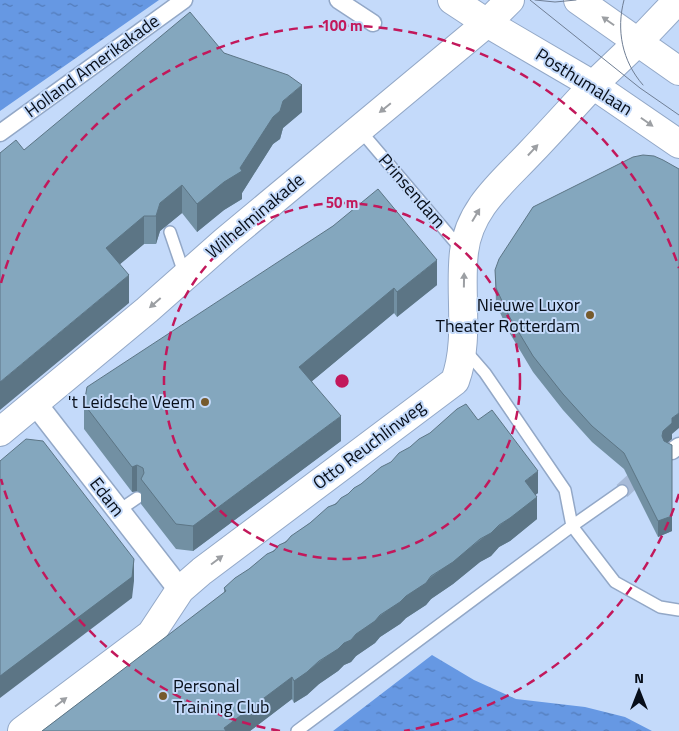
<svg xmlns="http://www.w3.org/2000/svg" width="679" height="731" font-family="'Titillium Web',sans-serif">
<defs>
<pattern id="water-ripples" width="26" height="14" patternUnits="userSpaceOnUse" patternTransform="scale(1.25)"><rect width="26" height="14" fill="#6698e3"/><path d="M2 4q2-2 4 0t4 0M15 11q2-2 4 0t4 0" fill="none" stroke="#527ab7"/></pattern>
</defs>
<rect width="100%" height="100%" fill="#c4dafa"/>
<path fill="url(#water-ripples)" d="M0,0H159L0,111Z
M432,655L474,680L516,699L585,707L625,717L652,731H333Z"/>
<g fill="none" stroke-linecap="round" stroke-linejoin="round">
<path stroke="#a8bbd8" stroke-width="16" stroke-dasharray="16 8" stroke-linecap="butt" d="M622,491L647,468"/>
<g stroke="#93a8c7" stroke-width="14">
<path id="service" d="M359,129L461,249
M170,232L185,276
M465,350L485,373L565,490L572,526L615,582L660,607L679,610
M118,511L137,498
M297,731L572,526L622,491"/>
</g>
<g stroke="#93a8c7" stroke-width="19">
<path id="pedestrian" d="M338,0L373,23
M0,133L184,0
M672,451L679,446"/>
</g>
<g stroke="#93a8c7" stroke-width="25">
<path id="minor" d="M35,403L180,590"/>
</g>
<g stroke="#93a8c7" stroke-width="30">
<path id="tertiary" d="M0,432L147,310L225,241L487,23
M22,731L151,634L180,590L202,571L455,381C470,340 459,294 464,252C469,208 503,182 531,152C552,130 572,108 593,85"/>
</g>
<g stroke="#93a8c7" stroke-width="30">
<path id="secondary" d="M452,0L487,23L593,85L679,144
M578,0L679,71
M487,23L510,0
M593,85L638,42L678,0"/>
</g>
<use href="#service" stroke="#fff" stroke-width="11"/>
<use href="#pedestrian" stroke="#fff" stroke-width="16"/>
<use href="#minor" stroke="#fff" stroke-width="22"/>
<use href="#tertiary" stroke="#fff" stroke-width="28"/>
<use href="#secondary" stroke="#fff" stroke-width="28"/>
<path stroke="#6f7e94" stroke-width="1" d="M530,0L640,88L679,115
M535,0L555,2L576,0
M624,0C616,30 622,61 643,85"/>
</g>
<path fill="#7290a3" d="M224,53L302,112L283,128L280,139L273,144L242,193V199L224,210L197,232L182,213L160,231L156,244H144L120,264L129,303L24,150Z
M333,226L437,285L397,317L394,313L312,381L341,441L193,551L176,549L141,504V493L137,491L132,492L84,429V404Z
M495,270L672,434V439L667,443L672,531L658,537L624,469L592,442L563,410L533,372L509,332L496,304Z
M478,420L538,493L535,495L537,519L510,541L499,547L491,556L480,562L453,584L431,599L426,605L406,618L400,624L380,637L375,643L356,656L351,662L344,665L338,671L319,684L307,695L294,703L292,699L250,731H42L224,593V588L361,484Z"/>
<path fill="#5c7585" d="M302,85V112L283,128L280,139L273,144L242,193V199L224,210L197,232V204L240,168L283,101Z
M182,185V213L160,231L156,244V216L160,203Z
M144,216V244L106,276V248Z
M437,260V285L397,317V292Z
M129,275V303L0,410V382Z
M394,288V313L299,392V367Z
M679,413V428L672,434V439L663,446L662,436L663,431L672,418Z
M341,416V441L193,551V526Z
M137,465V491L132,492V467Z
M538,471V493L525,503V481Z
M537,497V519L510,541L499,547L491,556L480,562L453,584L431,599L426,605L406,618L400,624L380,637L375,643L356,656L351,662L344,665L338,671L319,684L307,695L294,703V681Z
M672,516V531L658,537V521Z
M134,559V581L132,598L0,698V676Z
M292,677V699L250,731H224V728Z"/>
<path fill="#84a7be" stroke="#5c7585" d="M190,12L224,53L288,75L302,85L283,101L280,111L273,117L240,168L242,171L224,182L197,204L182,185L160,203L156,216H144L106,248L129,275L0,382V153L16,140L24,150Z
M643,155L654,156L663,160L679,169V413L672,418V423L663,431L662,436L664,441L672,445V516L658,521L624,453L592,426L563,394L533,356L509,316L496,288L495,270L499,259L533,207L633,157Z
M378,189L437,260L397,292L394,288L299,367L341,416L193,526L176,524L141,479L144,473L143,468L137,465L132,467L84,404L87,387L333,226Z
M466,404L478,420L492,410L538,471L525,481L537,497L510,518L499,525L491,533L480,539L453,562L431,576L426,583L406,596L400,602L380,615L375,621L356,634L351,640L344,643L338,649L319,661L307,672L294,681L292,677L224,728L226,731H42L226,591L224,588L235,578L249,569L267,554L274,551L279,545L286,542L291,536L310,523L328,507L336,504L341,498L348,494L354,488L361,484L381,467L391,462L399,453L410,447L419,439L430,433L457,409Z
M26,439L43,441L134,559L132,577L0,676V461Z"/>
<defs><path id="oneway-solid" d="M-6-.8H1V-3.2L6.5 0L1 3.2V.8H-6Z" transform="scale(1.25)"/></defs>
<g fill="#9c9fa3">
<use href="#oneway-solid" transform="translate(608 21) rotate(-145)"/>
<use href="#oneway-solid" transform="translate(385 108) rotate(141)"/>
<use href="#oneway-solid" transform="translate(647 122) rotate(35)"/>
<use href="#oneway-solid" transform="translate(533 150) rotate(-47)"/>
<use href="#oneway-solid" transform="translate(476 215) rotate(-59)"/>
<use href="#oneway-solid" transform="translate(464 280) rotate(-89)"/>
<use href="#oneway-solid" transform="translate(155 303) rotate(139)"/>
<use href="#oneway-solid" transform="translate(217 560) rotate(-37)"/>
<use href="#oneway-solid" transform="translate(61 702) rotate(-37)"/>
</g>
<g fill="none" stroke="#c2185b" stroke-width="2.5" stroke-dasharray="9 6">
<circle cx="342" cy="381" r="178"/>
<path d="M679 494A355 355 0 0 1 404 731M280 731A355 355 0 0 1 1 479M1 283A355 355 0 0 1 679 268"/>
</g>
<g fill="#765a2d" stroke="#c4dafa" stroke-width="2">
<circle cx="590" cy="315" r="5"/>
<circle cx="205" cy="402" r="5"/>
<circle cx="163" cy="696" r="5"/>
</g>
<g text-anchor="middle" stroke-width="4" stroke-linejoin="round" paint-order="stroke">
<g font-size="18" fill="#070e19" stroke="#c4dafa">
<text transform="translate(92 66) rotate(-36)" y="6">Holland Amerikakade</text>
<text transform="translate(584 82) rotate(32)" y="6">Posthumalaan</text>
<text transform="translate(412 191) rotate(49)" y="6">Prinsendam</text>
<text transform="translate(255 216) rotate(-40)" y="6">Wilhelminakade</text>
<text transform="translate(369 445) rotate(-37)" y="6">Otto Reuchlinweg</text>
<text transform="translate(107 497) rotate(52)" y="6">Edam</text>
</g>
<g font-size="18" fill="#070e19" stroke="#c4dafa" text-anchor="end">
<text x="580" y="311">Nieuwe Luxor<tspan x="580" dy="21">Theater Rotterdam</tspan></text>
<text x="195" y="408">'t Leidsche Veem</text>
<text x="173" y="692" text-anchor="start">Personal<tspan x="173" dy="21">Training Club</tspan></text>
</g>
</g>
<circle cx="342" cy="381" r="8" fill="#c2185b" stroke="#c4dafa" stroke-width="2.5"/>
<g font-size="15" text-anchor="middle" font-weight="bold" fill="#c2185b" stroke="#c4dafa" stroke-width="4" stroke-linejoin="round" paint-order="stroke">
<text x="342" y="31">100 m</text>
<text x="342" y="208">50 m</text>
</g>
<g transform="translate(639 691)" stroke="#c4dafa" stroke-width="4" paint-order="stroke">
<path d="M0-4L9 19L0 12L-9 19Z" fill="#070e19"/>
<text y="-8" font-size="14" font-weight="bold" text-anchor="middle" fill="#070e19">N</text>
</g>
</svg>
